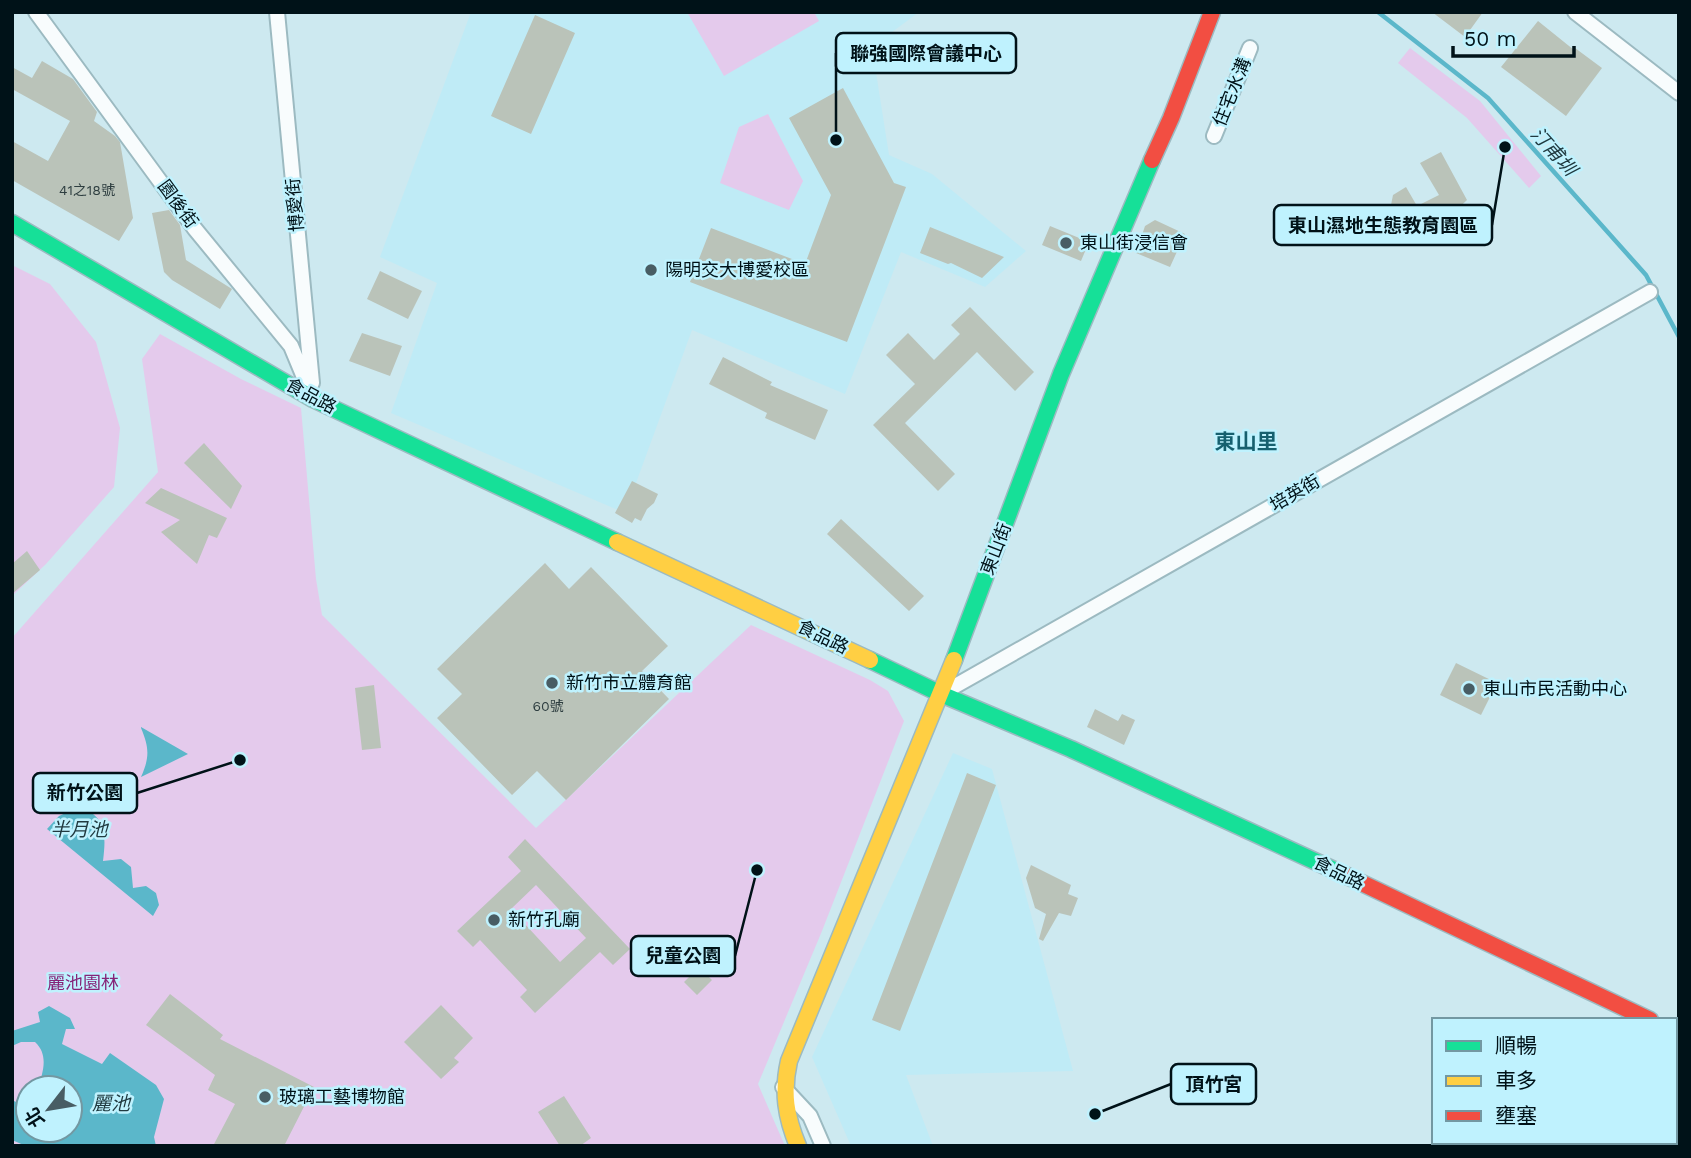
<svg xmlns="http://www.w3.org/2000/svg" width="1691" height="1158" font-family="'Work Sans','Noto Sans TC',sans-serif">
<rect width="100%" height="100%" fill="#cde9f0"/>
<path fill="#bfebf6" d="M471,12H919L872,47L889,155L932,174L1026,251L985,287L901,252L845,394L692,330L625,513L391,413L437,283L380,257Z
M953,753L992,769L1073,1071L906,1075L933,1146H851L812,1057Z"/>
<path fill="#e4caec" fill-rule="evenodd" d="M687,12H814L819,21L724,76Z
M1410,48L1480,101L1541,176L1529,188L1467,118L1398,63Z
M768,114L803,181L789,210L720,183L739,127Z
M12,265L50,284L96,342L120,428L114,487L46,564L12,596Z
M160,334L241,379L301,408L316,579L322,615L536,828L751,625L870,680L888,691L904,721L822,931L758,1084L785,1146H12V638L158,472L142,359ZM28,1088H70V1130H28Z"/>
<path fill="#5bb7ca" d="M141,728V727L188,754L141,777C150,757 149,747 141,728Z
M79,807C107,816 106,836 103,861L121,859L131,867L133,888L146,886L156,893L159,905L153,916L47,829L59,816Z
M49,1006L70,1018L75,1029H66L62,1044L102,1064L110,1053L156,1085L164,1099L154,1137L156,1146H26L12,1140V1100L28,1108V1130H70V1088H38C43,1072 49,1055 35,1042H21L12,1046V1031L40,1022L38,1012Z"/>
<g fill="none" stroke-linecap="round" stroke-linejoin="round">
<path stroke="#5bb7ca" stroke-width="4.5" d="M1378,12L1488,98L1646,275L1679,337"/>
</g>
<path fill="#bac3b9" fill-rule="evenodd" d="M1432,12H1483L1465,37Z
M535,15L575,33L531,134L491,116Z
M1538,21L1574,50L1575,48L1602,68L1566,116L1501,67Z
M42,61L73,79L97,112L94,121L115,136L120,142L133,218L119,241L12,180V141L48,161L70,121L12,89V67L32,78Z
M843,88L894,183L906,187L847,342L690,282L711,228L805,264L831,195L789,118Z
M1441,152L1467,200L1437,229L1413,243L1391,205L1393,195L1406,187L1417,206L1439,195L1420,163Z
M169,210L180,225L186,260L232,289L220,309L172,280L164,272L152,213Z
M1155,220L1185,234L1170,267L1136,253L1145,226Z
M1050,226L1089,242L1081,261L1042,245Z
M930,227L1004,257L982,278L951,263L948,264L920,253Z
M380,271L422,291L408,319L367,299Z
M970,307L1034,372L1015,391L977,352L905,423L955,474L938,491L873,425L915,384L886,355L908,333L934,360L960,334L951,325Z
M362,333L402,346L390,376L349,361Z
M723,357L772,382L770,385L828,410L815,440L765,418L767,413L709,384Z
M204,443L242,486L231,509L184,463Z
M632,481L658,494L654,503L647,509L641,521L635,518L632,523L615,513Z
M161,488L227,518L217,538L209,535L197,564L161,532L180,520L145,503Z
M841,519L924,596L909,611L827,534Z
M27,551L40,570L12,594V564Z
M545,563L569,589L591,567L668,646L642,671L669,699L566,800L537,771L512,795L437,718L462,694L437,669Z
M1456,663L1497,683L1481,715L1440,695Z
M374,685L381,748L362,750L355,688Z
M1095,709L1118,721L1122,714L1135,720L1124,745L1087,727Z
M967,773L996,785L900,1031L872,1020Z
M525,839L630,949L613,965L600,952L535,1013L520,997L527,990L480,940L473,947L457,931L521,871L508,857ZM536,885L586,938L560,962L511,909Z
M1031,865L1071,885L1068,894L1078,898L1071,916L1059,913L1043,941L1039,939L1046,914L1035,908L1026,878Z
M699,967L712,980L697,995L684,982Z
M170,994L223,1035L220,1039L314,1087L284,1146H213L235,1104L208,1090L215,1075L146,1025Z
M441,1005L473,1038L454,1058L459,1062L441,1079L404,1042Z
M564,1096L591,1138L580,1146H560L538,1112Z"/>
<g fill="none" stroke-linecap="round" stroke-linejoin="round">
<g stroke="#9cbac1" stroke-width="18">
<path id="street" d="M36,12L195,229L291,346L313,399
M277,12L312,383
M1575,12L1679,93
M1214,136L1250,48
M941,694L1650,292
M783,1087L810,1116L823,1146"/>
</g>
<g stroke="#9cbac1" stroke-width="19">
<path id="fast" d="M12,223L313,399L617,542
M870,660L941,694L1071,749L1347,876
M954,660L1061,374L1152,160
M1675,1031L1679,1033"/>
</g>
<g stroke="#9cbac1" stroke-width="19">
<path id="slow" d="M617,542L870,660
M798,1146C786,1117 782,1092 789,1061L954,660"/>
</g>
<g stroke="#9cbac1" stroke-width="19">
<path id="jam" d="M1152,160L1171,118L1212,12
M1347,876L1650,1020"/>
</g>
<use href="#street" stroke="#f8fcfd" stroke-width="14"/>
<use href="#fast" stroke="#16e098" stroke-width="16"/>
<use href="#slow" stroke="#ffcf43" stroke-width="16"/>
<use href="#jam" stroke="#f24e42" stroke-width="16"/>
</g>
<g fill="#485d64" stroke="#bff2fe" stroke-width="2.5">
<circle cx="1066" cy="243" r="7"/>
<circle cx="651" cy="270" r="7"/>
<circle cx="552" cy="683" r="7"/>
<circle cx="1469" cy="689" r="7"/>
<circle cx="494" cy="920" r="7"/>
<circle cx="265" cy="1097" r="7"/>
</g>
<g text-anchor="middle" stroke-width="5" stroke-linejoin="round" paint-order="stroke">
<g font-size="14" fill="#2e3e40">
<text x="87" y="195">41之18號</text>
<text x="548" y="711">60號</text>
</g>
<g font-size="18" fill="#001218" stroke="#bff2fe">
<text transform="translate(1232 92) rotate(-68)" y="6">住宅水溝</text>
<text transform="translate(178 204) rotate(54)" y="6">園後街</text>
<text transform="translate(295 205) rotate(-95)" y="6">博愛街</text>
<text transform="translate(311 396) rotate(28)" y="6">食品路</text>
<text transform="translate(1295 493) rotate(-30)" y="6">培英街</text>
<text transform="translate(996 549) rotate(-69)" y="6">東山街</text>
<text transform="translate(823 637) rotate(26)" y="6">食品路</text>
<text transform="translate(1339 873) rotate(26)" y="6">食品路</text>
</g>
<g font-size="18" fill="#001218" stroke="#bff2fe" text-anchor="start">
<text x="1080" y="249">東山街浸信會</text>
<text x="665" y="276">陽明交大博愛校區</text>
<text x="566" y="689">新竹市立體育館</text>
<text x="1483" y="695">東山市民活動中心</text>
<text x="508" y="926">新竹孔廟</text>
<text x="279" y="1103">玻璃工藝博物館</text>
</g>
<g font-size="18" fill="#862478" stroke="#bff2fe">
<text x="83" y="989">麗池園林</text>
</g>
<g font-size="19" font-style="italic" fill="#213a40" stroke="#bff2fe">
<text transform="translate(1554 151) rotate(48)" y="7">汀甫圳</text>
<text x="79" y="836">半月池</text>
<text x="111" y="1110">麗池</text>
</g>
<g font-size="21" font-weight="bold" fill="#16606f" stroke="#bff2fe">
<text x="1246" y="449">東山里</text>
</g>
</g>
<path fill="none" stroke="#001218" stroke-width="2.5" d="M836 140L836 53M1505 147L1492 225M240 760L137 793M757 870L735 956M1095 1114L1171 1084"/>
<g fill="#001218" stroke="#bff2fe" stroke-width="2.5">
<circle cx="836" cy="140" r="7"/>
<circle cx="1505" cy="147" r="7"/>
<circle cx="240" cy="760" r="7"/>
<circle cx="757" cy="870" r="7"/>
<circle cx="1095" cy="1114" r="7"/>
</g>
<g fill="#bff2fe" stroke="#001218" stroke-width="2.5">
<rect x="836" y="33" width="180" height="40" rx="7"/>
<rect x="1274" y="205" width="218" height="40" rx="7"/>
<rect x="33" y="773" width="104" height="40" rx="7"/>
<rect x="631" y="936" width="104" height="40" rx="7"/>
<rect x="1171" y="1064" width="85" height="40" rx="7"/>
</g>
<g font-size="19" text-anchor="middle" font-weight="bold" fill="#001218">
<text x="926" y="60">聯強國際會議中心</text>
<text x="1383" y="232">東山濕地生態教育園區</text>
<text x="85" y="799">新竹公園</text>
<text x="683" y="962">兒童公園</text>
<text x="1214" y="1091">頂竹宮</text>
</g>
<rect width="1691" height="1158" fill="none" stroke="#001218" stroke-width="28"/>
<rect x="1432" y="1018" width="245" height="126" fill="#bff2fe" stroke="#7398a2" stroke-width="2"/>
<rect x="1446" y="1041" width="35" height="10" fill="#16e098" stroke="#7398a2" stroke-width="2"/>
<text x="1495" y="1053" font-size="21" fill="#001218">順暢</text>
<rect x="1446" y="1076" width="35" height="10" fill="#ffcf43" stroke="#7398a2" stroke-width="2"/>
<text x="1495" y="1088" font-size="21" fill="#001218">車多</text>
<rect x="1446" y="1111" width="35" height="10" fill="#f24e42" stroke="#7398a2" stroke-width="2"/>
<text x="1495" y="1123" font-size="21" fill="#001218">壅塞</text>
<g transform="translate(49 1109) rotate(239)"><circle r="33" fill="#bff2fe" stroke="#7398a2" stroke-width="2"/>
<path d="M0-5L12 26L0 18L-12 26Z" fill="#485d64"/>
<text y="-10" font-size="19" font-weight="bold" text-anchor="middle" fill="#001218">北</text>
</g>
<path d="M1453 46v10h121v-10" fill="none" stroke="#001218" stroke-width="3.5"/>
<text x="1464" y="46" font-size="21" fill="#001218" stroke="#bff2fe" stroke-width="5" paint-order="stroke">50 m</text>
</svg>
